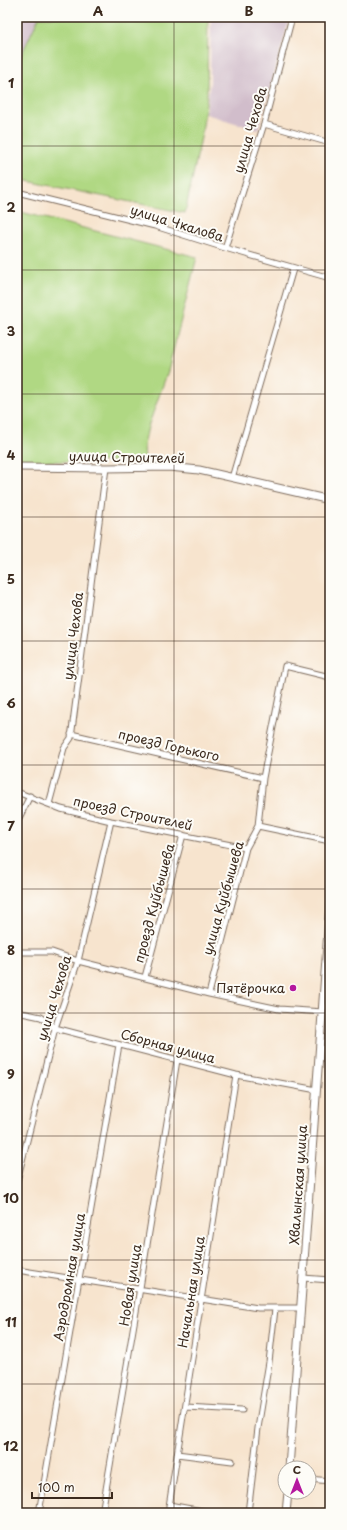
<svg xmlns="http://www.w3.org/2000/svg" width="347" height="1530" font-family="'Playpen Sans',sans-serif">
<rect width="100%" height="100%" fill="#fdfcf7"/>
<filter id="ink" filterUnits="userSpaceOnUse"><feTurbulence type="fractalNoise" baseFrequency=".025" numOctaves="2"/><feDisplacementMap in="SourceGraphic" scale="8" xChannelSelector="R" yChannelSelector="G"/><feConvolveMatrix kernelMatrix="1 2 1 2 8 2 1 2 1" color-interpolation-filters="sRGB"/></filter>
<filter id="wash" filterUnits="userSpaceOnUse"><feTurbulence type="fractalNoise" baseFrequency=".012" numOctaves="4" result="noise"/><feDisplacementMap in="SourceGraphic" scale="16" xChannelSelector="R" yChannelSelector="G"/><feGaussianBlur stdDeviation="0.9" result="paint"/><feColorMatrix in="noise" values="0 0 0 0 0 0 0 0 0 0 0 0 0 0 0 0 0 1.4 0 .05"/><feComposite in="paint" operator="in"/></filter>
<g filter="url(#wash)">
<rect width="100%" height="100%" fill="#f7e4ce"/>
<path fill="#d1bdcb" d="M17,17H39L17,63Z
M211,17H290L258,130L206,114L210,82Z"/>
<path fill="#b0d883" stroke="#768150" d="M39,17H208L207,96L202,133L185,213L17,179V64Z
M17,211L197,257L168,371L148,427L144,445L145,460L94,462L17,461Z"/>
</g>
<g filter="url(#ink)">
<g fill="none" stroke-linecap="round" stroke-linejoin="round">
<g stroke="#7d6b5c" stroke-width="7">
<path id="minor" d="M264,124L330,143
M17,192L155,226L225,248L330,278
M225,248L264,124L292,17
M232,478L293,269
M71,734L263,778
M17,792L61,809L111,821L246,848
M49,804L64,748L71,738L106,468
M17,822L30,796
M258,826L330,841
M17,952H52L78,961L209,994L279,1009L323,1012
M145,977L183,835
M209,994L246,848L258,826L263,778L285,666L330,677
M323,1006L330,1008
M17,1012L41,1017L55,1028L236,1075L317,1090
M17,1181L55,1028L78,961L111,821
M17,1270L258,1308H300
M303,1278L330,1280
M185,1407L242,1410
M177,1454L232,1461
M309,1479L330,1481
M169,1505L208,1512
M39,1513L119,1045
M102,1513L140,1288L177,1060
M168,1513C191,1367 213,1221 236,1075
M248,1513L258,1428L269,1362L275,1309"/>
</g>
<g stroke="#7d6b5c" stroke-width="9">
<path id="tertiary" d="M17,467L106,468L169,467L199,470L330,500
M289,1468L330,904
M286,1513L288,1492"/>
</g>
<use href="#minor" stroke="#fff" stroke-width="5"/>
<use href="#tertiary" stroke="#fff" stroke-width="7"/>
</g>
</g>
<path fill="none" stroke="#3b2a1e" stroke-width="1" stroke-opacity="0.55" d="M174,17V1513M17,146H330M17,270H330M17,394H330M17,517H330M17,641H330M17,765H330M17,889H330M17,1013H330M17,1136H330M17,1260H330M17,1384H330"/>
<circle fill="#b5179e" stroke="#fdfcf7" stroke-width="1.5" cx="293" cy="988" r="4"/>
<g text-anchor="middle" stroke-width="4" stroke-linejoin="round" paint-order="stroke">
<g font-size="13" fill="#3b2a1e" stroke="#fdfcf7">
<text transform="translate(250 130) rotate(-74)" y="5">улица Чехова</text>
<text transform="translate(177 223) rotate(17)" y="5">улица Чкалова</text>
<text transform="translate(127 457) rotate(1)" y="5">улица Строителей</text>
<text transform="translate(73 636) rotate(-83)" y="5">улица Чехова</text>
<text transform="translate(169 745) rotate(13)" y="5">проезд Горького</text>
<text transform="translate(133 813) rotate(12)" y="5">проезд Строителей</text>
<text transform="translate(223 898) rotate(-74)" y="5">улица Куйбышева</text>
<text transform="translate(154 903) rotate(-75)" y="5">проезд Куйбышева</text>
<text transform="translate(54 998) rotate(-73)" y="5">улица Чехова</text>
<text transform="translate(168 1046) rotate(15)" y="5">Сборная улица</text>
<text transform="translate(298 1185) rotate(-86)" y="5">Хвалынская улица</text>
<text transform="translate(69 1277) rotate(-80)" y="5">Аэродромная улица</text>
<text transform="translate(130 1285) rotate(-81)" y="5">Новая улица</text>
<text transform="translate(191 1292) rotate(-81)" y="5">Начальная улица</text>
</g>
<g font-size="13" fill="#3b2a1e" stroke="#fdfcf7" text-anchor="end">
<text x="285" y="993">Пятёрочка</text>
</g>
</g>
<rect width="347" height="1530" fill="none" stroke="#fdfcf7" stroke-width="44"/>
<g transform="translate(297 1480)"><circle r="19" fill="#fdfcf7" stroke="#afa8a0"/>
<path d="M0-3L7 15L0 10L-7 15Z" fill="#b5179e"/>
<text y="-6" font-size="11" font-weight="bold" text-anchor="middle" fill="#3b2a1e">С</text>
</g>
<path d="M32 1492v6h80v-6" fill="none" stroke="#3b2a1e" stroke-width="2"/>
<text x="38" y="1492" font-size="12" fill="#3b2a1e" stroke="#fdfcf7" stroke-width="3" paint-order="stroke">100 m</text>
<rect x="22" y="22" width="303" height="1486" fill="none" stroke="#3b2a1e" stroke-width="1.5"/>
<g font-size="13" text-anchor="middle" font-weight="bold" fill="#3b2a1e">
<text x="98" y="16">A</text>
<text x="249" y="16">B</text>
<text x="11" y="88">1</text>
<text x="11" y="212">2</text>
<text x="11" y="336">3</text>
<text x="11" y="460">4</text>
<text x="11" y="584">5</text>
<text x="11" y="708">6</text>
<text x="11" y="831">7</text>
<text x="11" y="955">8</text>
<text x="11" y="1079">9</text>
<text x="11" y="1203">10</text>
<text x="11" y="1327">11</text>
<text x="11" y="1451">12</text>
</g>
</svg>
